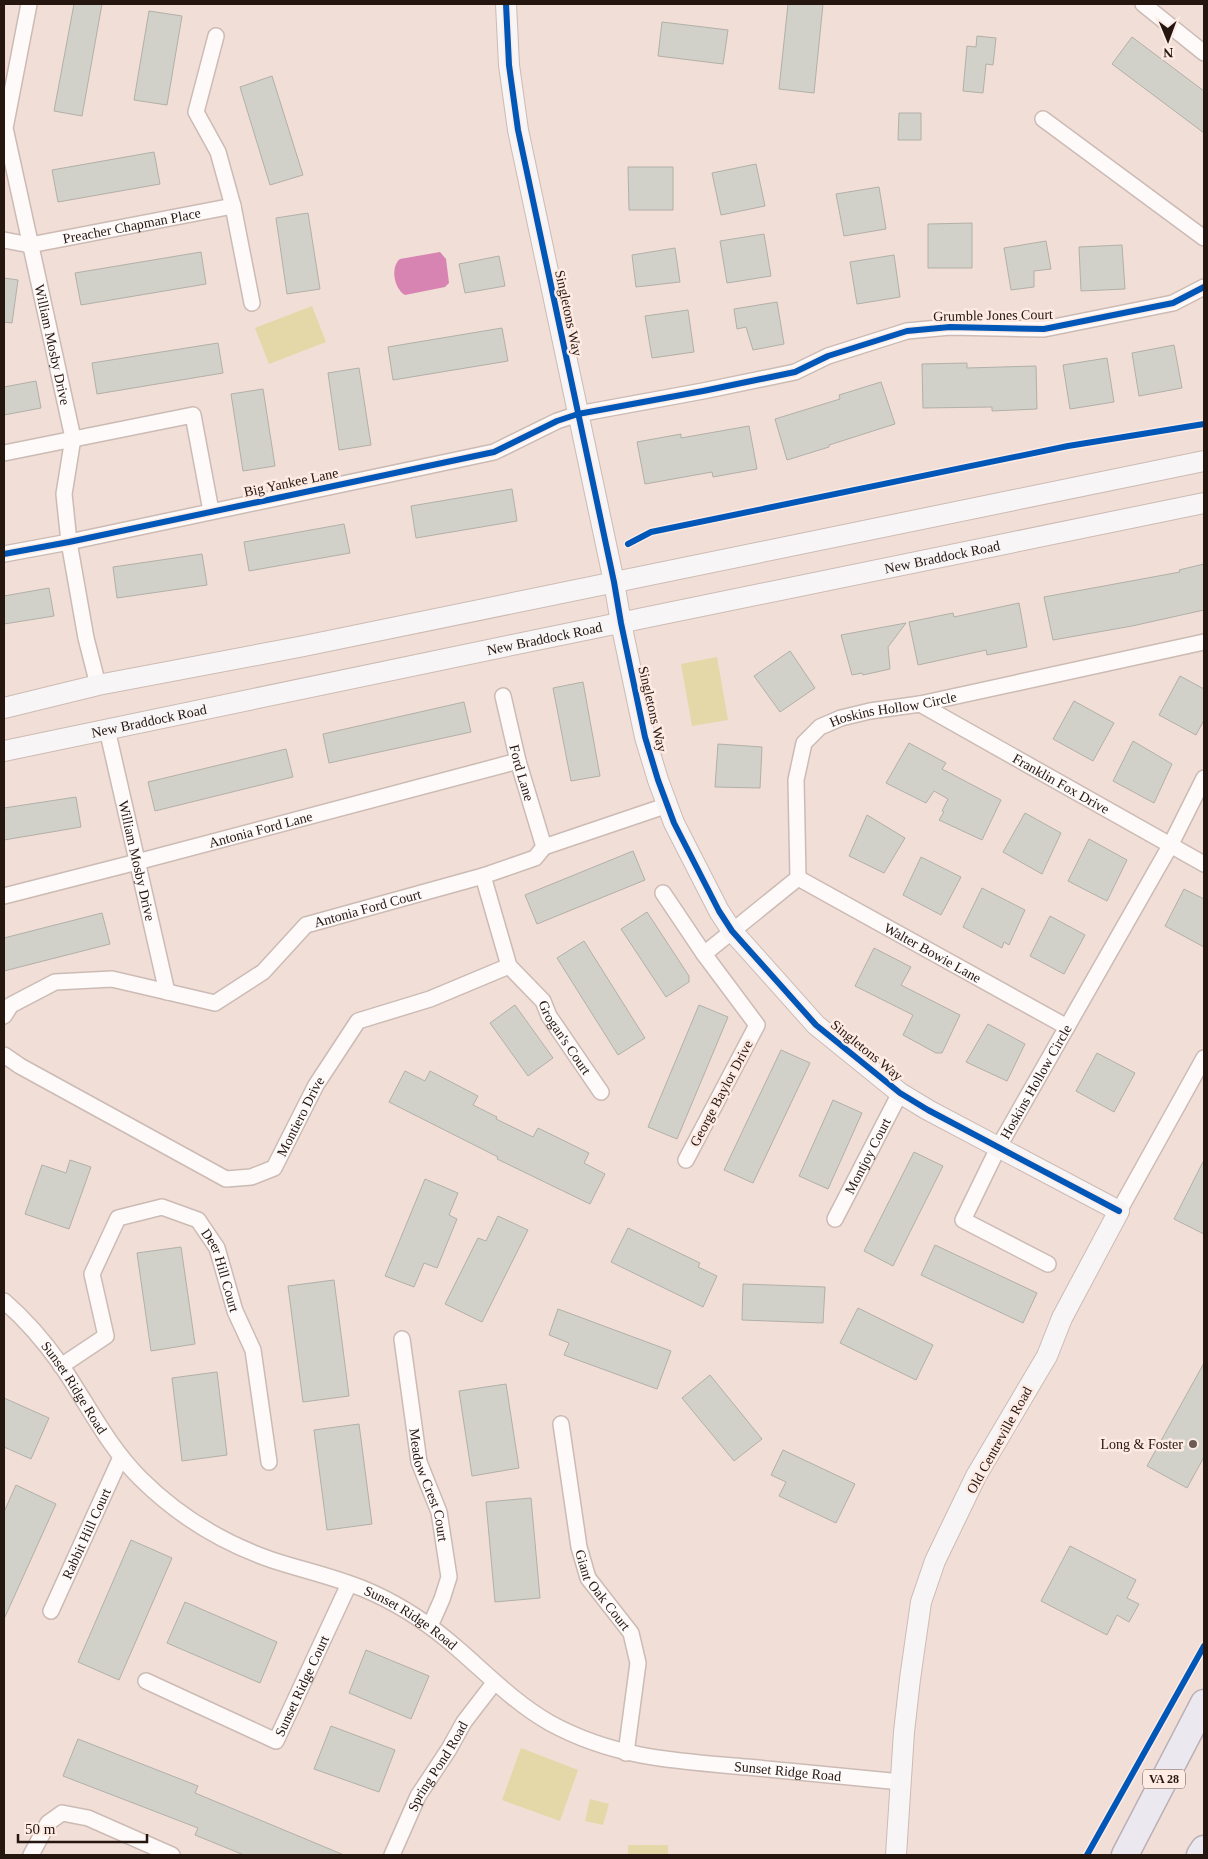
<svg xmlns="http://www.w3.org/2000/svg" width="1208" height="1859" font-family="'Times New Roman',serif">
<rect width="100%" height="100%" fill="#f1ded6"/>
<path fill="#e4d8a8" d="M312,306L326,342L269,364L255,328Z
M717,657L728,720L692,726L681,664Z
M521,1748L578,1770L560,1821L502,1800Z
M590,1799L609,1804L603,1825L585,1821Z
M628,1845H668V1855H628Z"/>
<path fill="#d884b2" d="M440,252L446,259L449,283L445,287L405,295C394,289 390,267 400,259Z"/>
<path fill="#d1d0c9" stroke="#b1b0a9" d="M74,4H102L82,116L54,111Z
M788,4H823L814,93L779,89Z
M149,11L182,16L167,105L134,100Z
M662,22L728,30L723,64L658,56Z
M977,36L996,38L993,65L986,64L983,93L963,91L967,46L976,47Z
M1132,37L1204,91V133L1112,64Z
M272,76L303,175L270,185L240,87Z
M899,113H921V140H898Z
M154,152L160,184L58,202L52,170Z
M756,164L765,206L721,215L712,173Z
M628,167H673V210H629Z
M879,187L886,229L844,236L836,194Z
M308,213L320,289L287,294L276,218Z
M972,223V268H928V224Z
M764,234L771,276L727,283L720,241Z
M1046,241L1051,269L1034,271V287L1011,290L1004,248Z
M1122,245L1125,289L1081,291L1079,247Z
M675,248L680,282L636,287L632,255Z
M201,252L206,284L81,305L75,273Z
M894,255L900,297L857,304L850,262Z
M499,256L505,286L465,293L459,264Z
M4,278L18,280L12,323L4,322Z
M777,302L784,344L753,350L746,327L737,329L734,309Z
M688,310L694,352L652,358L645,316Z
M502,328L508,361L393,380L388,347Z
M218,343L223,373L97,394L92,363Z
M1174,345L1182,388L1139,396L1132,353Z
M1107,358L1114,402L1070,409L1063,365Z
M967,363V368L1036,366L1037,409L992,411V407L923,408L922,364Z
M359,368L371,445L339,450L328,373Z
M36,381L41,408L4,415V387Z
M881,382L895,424L829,445V447L787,460L775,419L840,399L839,395Z
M263,389L275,466L243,471L231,394Z
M749,426L757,469L713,477L712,472L645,484L637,442L681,434V438Z
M512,489L517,521L416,538L411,506Z
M344,524L350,553L249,571L244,542Z
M202,554L207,585L117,598L113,567Z
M1204,564V610L1132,626L1053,640L1044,597L1180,572L1179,570Z
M49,588L54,616L4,624V596Z
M1019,603L1027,647L987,655L986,650L918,665L909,622L953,613L954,617Z
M906,623L888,647L890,669L863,675L862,673L852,675L841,635Z
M790,651L815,688L780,712L754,676Z
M1180,676L1204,689V720L1196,735L1159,715Z
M583,682L600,776L571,781L553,688Z
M1074,701L1114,723L1093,761L1053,739Z
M464,702L471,732L329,763L323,734Z
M1133,741L1172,764L1154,803L1113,781Z
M909,743L946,763L942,769L1001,800L982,840L939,820L944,812L942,811L948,799L934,791L926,803L886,783Z
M718,744L762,747L760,788L715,787Z
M286,749L293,777L155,811L148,782Z
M76,797L81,827L4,840V808Z
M1025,813L1061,833L1042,874L1003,852Z
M867,815L905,838L884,873L849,856Z
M1089,839L1127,860L1107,901L1068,881Z
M633,851L645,880L537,924L525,895Z
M921,857L961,877L941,915L903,895Z
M982,888L1025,910L1009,945L1004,942L1002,948L963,927Z
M1184,889L1204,899V947L1165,926Z
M647,912L689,976V982L666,997L621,929Z
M102,913L110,944L4,971V938Z
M1050,916L1085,935L1064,974L1030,956Z
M584,941L645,1038L618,1055L557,958Z
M874,948L911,967L901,985L960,1015L942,1053H936L903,1035L913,1015L855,986Z
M515,1005L553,1058L528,1076L490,1023Z
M699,1005L728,1017L677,1139L648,1127Z
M988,1024L1025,1044L1007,1081L966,1062Z
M781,1050L810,1063L753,1183L724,1170Z
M1097,1053L1135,1073L1114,1112L1076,1091Z
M405,1071L425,1081L430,1071L478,1096L473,1105L497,1117L496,1119L533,1137L538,1128L589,1153L584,1163L605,1174L590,1204L497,1159L498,1157L389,1102Z
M833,1100L862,1113L828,1189L799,1176Z
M914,1152L943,1166L893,1266L864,1251Z
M70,1160L91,1167L69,1229L25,1214L42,1165L66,1173Z
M1204,1160V1234L1174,1219Z
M425,1179L458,1193L449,1215L457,1219L437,1268L424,1263L414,1287L385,1276Z
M498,1216L528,1230L482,1322L445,1304L478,1238L486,1241Z
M628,1228L700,1263L698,1267L717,1276L703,1307L611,1262Z
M935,1245L1037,1293L1023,1323L921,1275Z
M181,1247L195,1344L151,1351L137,1253Z
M334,1280L349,1396L303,1402L288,1286Z
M743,1284L825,1287L823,1323L742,1320Z
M858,1308L933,1345L916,1380L840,1343Z
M558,1309L671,1351L657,1389L564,1355L569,1343L549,1335Z
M1204,1363V1457L1187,1488L1147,1466Z
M217,1372L227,1455L182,1461L172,1378Z
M710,1375L762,1439L734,1461L682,1398Z
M506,1384L519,1468L472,1476L459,1391Z
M4,1398L49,1418L31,1459L4,1447Z
M359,1424L372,1524L327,1530L314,1430Z
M783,1450L855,1484L836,1523L779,1496L786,1482L771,1475Z
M16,1485L56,1504L4,1619V1512Z
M531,1498L540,1598L495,1602L486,1502Z
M131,1540L172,1558L119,1680L78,1662Z
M1070,1546L1136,1580L1127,1598L1139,1604L1129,1622L1117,1615L1107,1635L1041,1601Z
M185,1602L277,1642L260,1683L167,1643Z
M366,1650L429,1676L411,1719L349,1693Z
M331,1726L395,1750L379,1792L314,1769Z
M78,1739L198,1786L195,1793L344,1855H244L195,1835L198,1828L63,1776Z"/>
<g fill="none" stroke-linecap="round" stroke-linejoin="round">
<g stroke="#ccbbb4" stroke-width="18">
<g id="street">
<path id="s1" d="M29,4L5,128L73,438L64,494L69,542L86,638L98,685"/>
<path d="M1143,4L1204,53"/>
<path d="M216,36L196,112L218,152L233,206L252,303"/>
<path d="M1043,119L1204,238"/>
<path id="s2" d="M4,240L30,245L233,206"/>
<path d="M4,453L193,415L211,511"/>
<path d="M4,554L69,542L494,452L557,421L578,414L703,391L795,372L828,356L907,331L950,327L1044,329L1173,303L1204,287"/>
<path id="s3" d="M503,696L518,761L544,847"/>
<path id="s4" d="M920,704L1204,864"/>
<path id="s5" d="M107,729L167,992"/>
<path id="s6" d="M483,876L509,966L543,1001L549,1016L601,1092"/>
<path id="s7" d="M798,878L1067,1027"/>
<path d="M663,893L704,954L757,1025L686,1160"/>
<path id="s8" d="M4,896L137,862L518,761"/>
<path id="s9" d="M704,954L798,878L796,780L804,743L820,727L841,718L870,711L920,704L1204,642"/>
<path id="s10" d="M4,1016L11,1005L55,982L112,979L215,1003L263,972L306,925L483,876L535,858L544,847L668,805"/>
<path id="s11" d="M4,1055L20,1066L226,1179L251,1177L274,1168L316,1085L358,1021L430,999L509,966"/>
<path d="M1119,1211L1204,1058"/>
<path id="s12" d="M835,1219L900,1093"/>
<path id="s13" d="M1048,1264L963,1220L998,1148L1170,846L1204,778"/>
<path id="s14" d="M4,1301C26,1320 44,1341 61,1365C87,1403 107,1445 140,1478C177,1515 223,1543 272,1560C305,1571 341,1578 373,1593C404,1607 433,1627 458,1649C488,1675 515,1703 550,1723C614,1758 675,1761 747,1767C798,1772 850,1777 901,1782"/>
<path id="s15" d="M402,1339L419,1462L439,1512L449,1577L442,1599L430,1626"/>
<path id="s16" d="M61,1366L106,1336L92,1274L118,1218L162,1207L198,1220L217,1248L235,1311L253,1350L269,1462"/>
<path id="s17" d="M561,1424L579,1547L588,1578L631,1633L638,1663L626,1753"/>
<path id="s18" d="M51,1611L121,1457"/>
<path id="s19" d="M146,1681L276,1741L349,1584"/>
<path d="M31,1855L48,1823L62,1813L88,1818L172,1855"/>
<path id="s20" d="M392,1855L418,1796L449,1749L464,1722L494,1683"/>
</g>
</g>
<g stroke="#ccbbb4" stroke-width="22">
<g id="secondary">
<path d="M506,4L509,65L518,130L614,582L621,623L645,737L658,780L674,823L719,911L732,931L816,1025L900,1093L928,1110L1119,1211L1062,1318L1047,1356L976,1476L935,1561L921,1602L910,1679L904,1732L896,1855"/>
<path d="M4,708L98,685L304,646L1204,461"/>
<path id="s21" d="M4,751L517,644L1204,503"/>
</g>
</g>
<g stroke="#bab0b6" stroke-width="29">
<path id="highway" d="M1125,1855L1204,1703
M1200,1855L1204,1849"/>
</g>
<use href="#street" stroke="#fdfaf9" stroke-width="15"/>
<use href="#secondary" stroke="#f8f5f6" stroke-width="20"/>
<use href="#highway" stroke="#ebe8f0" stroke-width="26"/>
<g stroke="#fdebe4" stroke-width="9">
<path id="cycleway" d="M506,4L509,65L518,130L614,582L621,623L645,737L658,780L674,823L719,911L732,931L816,1025L900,1093L928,1110L1119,1211
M628,544L651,532L1068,446L1204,424
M4,554L69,542L494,452L557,421L578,414L703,391L795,372L828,356L907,331L950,327L1044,329L1173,303L1204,287
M1087,1855L1204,1646"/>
</g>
<use href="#cycleway" stroke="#0057b8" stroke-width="6"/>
</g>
<circle fill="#6c5c55" stroke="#fdebe4" stroke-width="2" cx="1193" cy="1444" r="5"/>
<g text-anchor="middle" stroke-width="5" stroke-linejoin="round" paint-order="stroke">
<rect fill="#fdebe4" stroke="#665650" stroke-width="1" x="1143" y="1769.5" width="42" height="19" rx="4"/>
<g font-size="12" font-weight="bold" fill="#251610">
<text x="1164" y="1783">VA 28</text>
</g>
<g font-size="14" fill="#251610" stroke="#fdebe4">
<text dy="5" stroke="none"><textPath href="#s2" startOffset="130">Preacher Chapman Place</textPath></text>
<text transform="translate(569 313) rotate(78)" y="5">Singletons Way</text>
<text transform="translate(993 315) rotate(-1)" y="5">Grumble Jones Court</text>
<text dy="5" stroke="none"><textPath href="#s1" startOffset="348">William Mosby Drive</textPath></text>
<text transform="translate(291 482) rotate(-12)" y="5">Big Yankee Lane</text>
<text dy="5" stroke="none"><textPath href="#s21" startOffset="958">New Braddock Road</textPath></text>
<text dy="5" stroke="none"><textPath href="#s21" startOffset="552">New Braddock Road</textPath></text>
<text transform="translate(653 709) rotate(77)" y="5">Singletons Way</text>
<text dy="5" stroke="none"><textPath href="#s9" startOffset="355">Hoskins Hollow Circle</textPath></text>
<text dy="5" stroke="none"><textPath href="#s21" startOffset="148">New Braddock Road</textPath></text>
<text dy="5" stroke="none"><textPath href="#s3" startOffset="79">Ford Lane</textPath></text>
<text dy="5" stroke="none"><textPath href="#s4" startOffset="162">Franklin Fox Drive</textPath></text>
<text dy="5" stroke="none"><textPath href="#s8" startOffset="265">Antonia Ford Lane</textPath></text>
<text dy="5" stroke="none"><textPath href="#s5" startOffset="135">William Mosby Drive</textPath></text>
<text dy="5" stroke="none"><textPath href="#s10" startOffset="410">Antonia Ford Court</textPath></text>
<text dy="5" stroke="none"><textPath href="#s7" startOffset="154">Walter Bowie Lane</textPath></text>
<text dy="5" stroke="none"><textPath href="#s6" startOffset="185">Grogan's Court</textPath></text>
<text transform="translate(867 1050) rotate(39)" y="5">Singletons Way</text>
<text dy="5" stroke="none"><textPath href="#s13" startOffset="252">Hoskins Hollow Circle</textPath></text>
<text transform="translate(721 1093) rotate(-62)" y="5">George Baylor Drive</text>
<text dy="5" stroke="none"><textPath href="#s11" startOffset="362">Montiero Drive</textPath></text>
<text dy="5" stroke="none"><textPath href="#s12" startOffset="71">Montjoy Court</textPath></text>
<text dy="5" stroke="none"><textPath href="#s16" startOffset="319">Deer Hill Court</textPath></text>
<text dy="5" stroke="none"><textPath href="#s14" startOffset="112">Sunset Ridge Road</textPath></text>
<text transform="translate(999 1440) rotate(-61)" y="5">Old Centreville Road</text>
<text dy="5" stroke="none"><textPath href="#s15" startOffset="149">Meadow Crest Court</textPath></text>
<text dy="5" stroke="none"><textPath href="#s18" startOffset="85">Rabbit Hill Court</textPath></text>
<text dy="5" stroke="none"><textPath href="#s17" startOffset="174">Giant Oak Court</textPath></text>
<text dy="5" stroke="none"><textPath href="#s14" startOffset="532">Sunset Ridge Road</textPath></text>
<text dy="5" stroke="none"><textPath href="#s19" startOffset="204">Sunset Ridge Court</textPath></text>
<text dy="5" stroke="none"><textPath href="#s20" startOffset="100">Spring Pond Road</textPath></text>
<text dy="5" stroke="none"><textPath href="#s14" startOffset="952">Sunset Ridge Road</textPath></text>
</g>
<g font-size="14" fill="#251610" stroke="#fdebe4" text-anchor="end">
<text x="1183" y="1449">Long &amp; Foster</text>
</g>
</g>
<rect width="1208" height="1859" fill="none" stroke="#251610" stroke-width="10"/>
<g transform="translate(1168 40) rotate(179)" stroke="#fdebe4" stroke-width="4" paint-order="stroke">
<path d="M0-4L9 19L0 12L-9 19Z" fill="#251610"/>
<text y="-8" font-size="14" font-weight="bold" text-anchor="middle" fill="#251610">N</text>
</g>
<path d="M18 1834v8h129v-8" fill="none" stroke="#251610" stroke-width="2.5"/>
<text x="25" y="1834" font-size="15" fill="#251610" stroke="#fdebe4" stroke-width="4" paint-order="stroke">50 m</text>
</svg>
